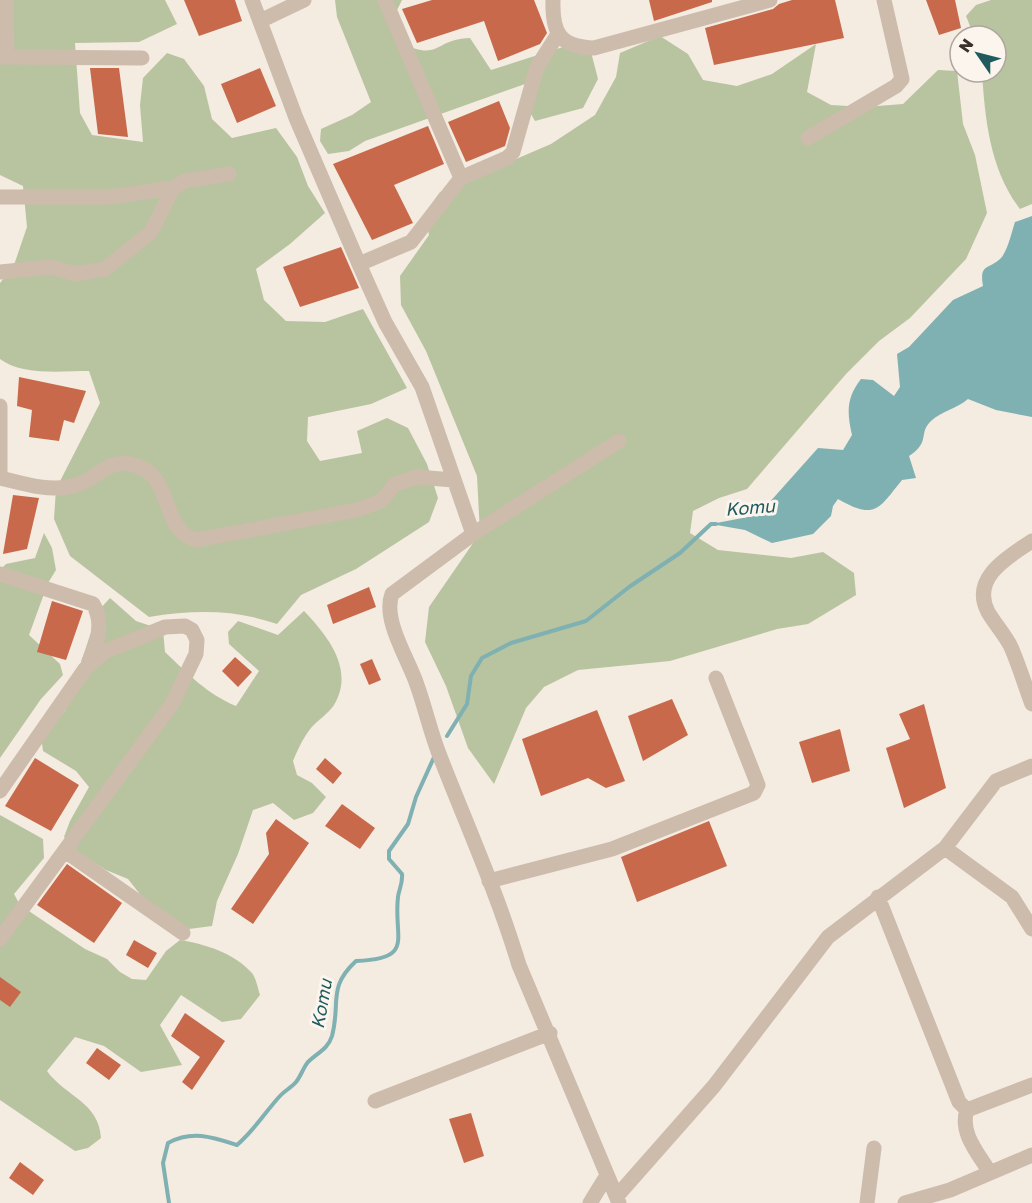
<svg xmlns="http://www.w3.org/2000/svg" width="1032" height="1203" font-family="'Golos Text',sans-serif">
<rect width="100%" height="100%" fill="#f4ebe1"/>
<path fill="#b8c4a0" d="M0,0H165L177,24L139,42L75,43L80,113L92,135L143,142L140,105L143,78L167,53L184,59L204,86L212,119L232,138L276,128L297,157L308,186L325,213L290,244L256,269L264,300L286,321L325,322L363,309L407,388L371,404L308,417L307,441L320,461L362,453L357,431L387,418L408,428L427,464L438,498L429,522L356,569L301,595L277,624C234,609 194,610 149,617L70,556L54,519L56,489L100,403L89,371C62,371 22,376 0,359V283L14,265L27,227L23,186L0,175Z
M335,0H407H402L395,14L401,43C440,62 434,39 470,38L491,70L582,41L591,52L598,79L583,108L535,121L525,104V84L365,141L349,151L328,154L320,141L321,129L352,115L371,102L337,17Z
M991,0H1032V204L1020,209C990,170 985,119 982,72H996V36H974L966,16L976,5Z
M660,36L688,54L703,80L737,86L772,74L816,44L807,92L831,105L865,107L903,104L938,70L957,71L963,124L975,155L987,213L966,259L910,318L879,341L846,374L747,489L719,498L693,511L690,533L718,550L791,558L823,552L854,573L856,595L808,624L777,629L670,661L578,670L544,687L526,708L494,784L468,748L446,686L425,642L429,607L480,533L477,476L426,351L401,305L400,276L429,235L425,213L440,192L551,144L595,115L616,77L620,53Z
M44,533L52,548L56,570L48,583L29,635L60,664L63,675L41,699L0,758V570L6,564L35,558Z
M110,598L136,621L163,630L165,652C187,673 207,694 236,706L259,671L229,644L228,632L238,621L278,635L304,611C328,636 355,670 334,705C328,714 318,720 311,728C303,738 298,749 293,761L297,775L312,783L326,797L313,813L294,820L273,803L253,810L238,854L217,901L212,926L189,929L143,898L128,879L106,870L79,853L64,837L70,821L89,787L76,771L43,751L41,736L65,711L98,611Z
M0,815L43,839L44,858L14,894L20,905L85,949L107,959L120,972L132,979L146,980L166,951L180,940C205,944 234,953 252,973C256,978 258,989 260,995L241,1019L222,1022L181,995L160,1025L182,1065L141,1072L104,1046L75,1037L47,1071C66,1097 99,1102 101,1138L88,1148L75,1151L0,1100Z"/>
<path fill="#7fb0b2" d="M1032,216V417L996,410L968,399C956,409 942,411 931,421C918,433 931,442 909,456L916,478L902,480C879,508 876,521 838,499L833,506L831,516L813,534L772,543L745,530L711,524L748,517L768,504L818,448L843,450L852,435C847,413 846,398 861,379L873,380L894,396L900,387L897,354L909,347L953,300L983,286C979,263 989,270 1001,258C1008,250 1012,231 1015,222Z"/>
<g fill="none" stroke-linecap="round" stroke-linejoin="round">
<path stroke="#7fb0b2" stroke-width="4" d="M447,736L467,704L471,676L482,658L511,643L586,621L629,587L680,553L711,524H716
M169,1203L163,1163L168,1143C192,1130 212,1137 237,1145C256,1128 263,1115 279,1097C284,1091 291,1088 296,1082C301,1076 303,1068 308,1062C317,1053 328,1049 332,1036C341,1002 327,988 356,961C416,959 393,938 398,897C399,889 403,883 402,874L389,859V851L408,824L416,797L435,755"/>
</g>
<path fill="#c8694b" d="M184,0H235L242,21L199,36Z
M432,0H534L547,33L540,44L498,61L484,21L417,43L402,9Z
M649,0H712V2L654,21Z
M792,0H835L844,38L714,65L705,28L773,9L779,4Z
M926,0H955L961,28L939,35Z
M90,68H119L128,137L98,134Z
M260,68L276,106L237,123L221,84Z
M499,101L510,128L505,146L466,162L448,122Z
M428,126L444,164L394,185L413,223L372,240L333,164Z
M341,247L359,288L300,307L283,267Z
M19,377L86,391L74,423L64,420L59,441L29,437L32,410L17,406Z
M13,495L39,498L27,549L3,554Z
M369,587L376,607L333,624L327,605Z
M52,601L83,611L66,660L37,652Z
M235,657L252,672L238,687L222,671Z
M372,659L381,680L369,685L360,664Z
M672,699L688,735L643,761L628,716Z
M924,704L946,788L904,808L886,748L910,739L899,714Z
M597,710L625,781L606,788L588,778L541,796L522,739Z
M840,729L850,771L812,783L799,742Z
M35,758L79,785L51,831L5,806Z
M325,758L342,773L333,784L316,769Z
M342,804L375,828L360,849L325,826Z
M276,819L309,843L253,924L231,909L269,854L266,833Z
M709,821L727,866L637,902L621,857Z
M67,864L122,903L94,943L37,905Z
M134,940L157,953L148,968L126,955Z
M0,977L21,992L10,1007L0,1000Z
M185,1013L225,1041L192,1090L182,1082L200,1057L171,1036Z
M97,1048L121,1065L109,1080L86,1063Z
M471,1113L484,1156L464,1163L449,1119Z
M20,1162L44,1180L33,1195L9,1178Z"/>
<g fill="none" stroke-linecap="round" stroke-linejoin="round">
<path stroke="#cdbbac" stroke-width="15" d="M6,0L7,57
M252,0L296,118L359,264L385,322L422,387L473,534L392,594C382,620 409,660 417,685C426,710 431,735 441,759C468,828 498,895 519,965L619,1203
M385,0L461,178
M553,0C552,32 559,47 594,48L770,0
M260,21L304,0
M0,57L142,58
M808,138L896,86L902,79L884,0
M0,197H109L173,188
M359,264L411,242L461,178L507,158L513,152L537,67L558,34
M0,272L50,267L76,274L105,269L151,232L173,188L185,181L229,174
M0,406V478
M0,478C22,483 45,491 68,487C99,483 108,450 144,469C172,484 162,531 197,540L357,510L381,501L395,484L417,477L453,480
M473,534L619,441
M1032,541C1009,556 970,578 988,612C995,624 1005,635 1011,647C1019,665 1025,686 1032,704
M0,574L93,604C104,622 98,643 89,661
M0,791L85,669L104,652L165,627L185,626L192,630L197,640L196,654L172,704L0,939
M945,848L1012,897L1032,929
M65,851L183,933
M489,881L612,849L754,793L758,785L716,678
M878,897L959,1102L967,1110L1032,1085
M375,1101L550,1033
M967,1110C959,1133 979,1154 990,1173
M617,1196L714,1086L828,937L945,848L996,781L1032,766
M590,1203L606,1177
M867,1203L874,1148
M905,1203L950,1190L1032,1155"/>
</g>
<g text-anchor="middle" stroke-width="6" stroke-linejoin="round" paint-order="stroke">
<g font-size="18" font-style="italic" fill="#1f5a5e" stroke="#fbf5ee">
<text transform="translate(750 508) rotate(-4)" y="6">Komu</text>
<text transform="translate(322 1004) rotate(-80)" y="6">Komu</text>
</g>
</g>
<g transform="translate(978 54) rotate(305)"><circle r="28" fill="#fbf5ee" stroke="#aea6a0" stroke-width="1.5"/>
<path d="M0-4.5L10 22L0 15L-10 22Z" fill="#1f5a5e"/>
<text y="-9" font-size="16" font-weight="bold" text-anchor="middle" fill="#3b302b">N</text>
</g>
</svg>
